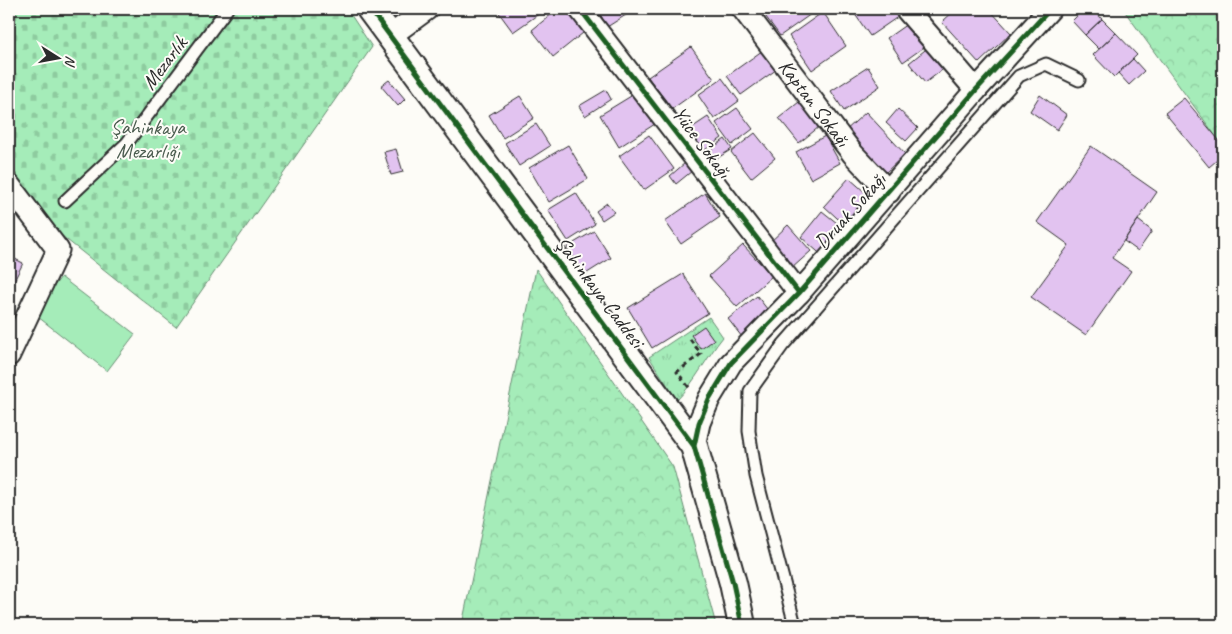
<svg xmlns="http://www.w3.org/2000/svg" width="1232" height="634" font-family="Caveat,sans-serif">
<defs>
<pattern id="forest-crowns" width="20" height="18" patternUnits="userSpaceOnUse" patternTransform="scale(1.25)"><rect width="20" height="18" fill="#a5ecb9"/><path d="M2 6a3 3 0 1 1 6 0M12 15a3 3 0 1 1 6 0" fill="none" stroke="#8ecb9f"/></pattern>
<pattern id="cemetery-stones" width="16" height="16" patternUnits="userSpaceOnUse" patternTransform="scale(1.25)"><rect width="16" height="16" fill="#a5ecb9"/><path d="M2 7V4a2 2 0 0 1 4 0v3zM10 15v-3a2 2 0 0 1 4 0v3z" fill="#8ecb9f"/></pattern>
<pattern id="park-tufts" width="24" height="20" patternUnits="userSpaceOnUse" patternTransform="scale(1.25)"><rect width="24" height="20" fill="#a5ecb9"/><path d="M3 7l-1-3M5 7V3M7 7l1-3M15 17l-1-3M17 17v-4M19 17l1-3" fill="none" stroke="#8ecb9f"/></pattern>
</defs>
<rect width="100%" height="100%" fill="#fdfcf7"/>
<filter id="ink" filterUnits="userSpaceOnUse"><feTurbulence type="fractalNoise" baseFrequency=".02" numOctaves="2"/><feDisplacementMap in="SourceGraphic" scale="10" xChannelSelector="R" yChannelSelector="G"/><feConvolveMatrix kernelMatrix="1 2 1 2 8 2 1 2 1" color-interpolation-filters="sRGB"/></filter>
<g filter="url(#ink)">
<path fill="#a5ecb9" stroke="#688c72" d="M61,277L135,334L107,371L33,313Z"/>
<path fill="url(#forest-crowns)" stroke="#688c72" d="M1123,9H1223V146Z
M536,269L673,467L716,625H462Z"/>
<path fill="url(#cemetery-stones)" stroke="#688c72" d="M9,9H347L372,47L176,327L57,232L9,169Z"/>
<path fill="url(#park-tufts)" stroke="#688c72" d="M709,317L723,337C706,358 696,381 677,400L649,357Z"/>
<path fill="#e2c3f0" stroke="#2b2b2b" d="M505,9H541L543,11L513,32L499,13Z
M558,9H572L588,29L553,57L532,30Z
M604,9H626L629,13L607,27L599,12Z
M760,9H818L780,36Z
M854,9H898L902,14L870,36L852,10Z
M956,9H989L1011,33L979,63L942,22Z
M1084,9H1093L1102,19L1085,35L1072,21Z
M823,12L846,46L812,70L789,36Z
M1102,19L1116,33L1099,49L1085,35Z
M910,22L927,45L903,62L887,38Z
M1116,33L1137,55L1114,77L1093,55Z
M930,46L946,67L925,83L909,63Z
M691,47L714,79L672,109L648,77Z
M766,48L780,67L741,95L727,76Z
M1133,59L1144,71L1129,85L1118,73Z
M868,67L880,86L844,111L831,91Z
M722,78L739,101L714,119L698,95Z
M389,80L405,99L398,106L381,86Z
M606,90L611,99L585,116L579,106Z
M636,93L655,124L619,147L600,115Z
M1040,95L1067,115L1057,130L1030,111Z
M520,96L534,118L503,138L489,115Z
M1184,98L1223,145V155L1209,167L1165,113Z
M799,102L819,127L799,143L779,118Z
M737,108L753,129L732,145L716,123Z
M898,109L918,128L906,141L886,123Z
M866,112L905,154L883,175L844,132Z
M708,117L722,138L699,154L684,133Z
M536,124L550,146L519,166L505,143Z
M755,133L775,158L751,178L731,152Z
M649,135L674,169L644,190L619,156Z
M825,136L840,163L811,179L796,152Z
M725,139L732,149L716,159L710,150Z
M568,145L588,179L549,202L529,168Z
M1091,146L1157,192L1112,258L1131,271L1086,335L1031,297L1069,245L1037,222Z
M396,149L403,172L391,175L384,152Z
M685,163L692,171L676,184L670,176Z
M849,178L875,201L849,229L824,206Z
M576,193L595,224L568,241L548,210Z
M705,193L720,217L681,244L665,221Z
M607,203L614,212L602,220L596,211Z
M822,211L847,231L825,258L801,237Z
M1138,220L1152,231L1138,251L1124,241Z
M788,225L811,251L791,269L768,244Z
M594,231L611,258L584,275L567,247Z
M743,245L772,276L737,307L709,276Z
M9,256L23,263L9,291Z
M683,274L708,313L652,348L628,308Z
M757,296L771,314L742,337L728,319Z
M704,326L714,340L701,349L691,335Z"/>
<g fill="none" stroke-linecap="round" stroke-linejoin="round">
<g stroke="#2b2b2b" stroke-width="15">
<path id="service" d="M65,201L127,143L227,9
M795,625L756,476L749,431L750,391L783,345L1019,76L1046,64L1079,80"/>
</g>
<g stroke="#2b2b2b" stroke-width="25">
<g id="minor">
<path d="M580,9L799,293"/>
<path id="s1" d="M743,9L853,154L889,192"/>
<path d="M906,9L976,90"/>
<path d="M390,36L427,9"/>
<path d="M9,185L58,250L9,355"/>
<path d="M694,446L699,423L709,399L731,363L799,293L976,90L1050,9"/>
</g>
</g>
<g stroke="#2b2b2b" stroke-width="30">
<path id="tertiary" d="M370,9L694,446L733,583L742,625"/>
</g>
<path stroke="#2b2b2b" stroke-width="3" stroke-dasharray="5 4" stroke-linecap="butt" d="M690,339L701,354L677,372L691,390"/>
<use href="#service" stroke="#fdfcf7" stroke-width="11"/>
<use href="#minor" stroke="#fdfcf7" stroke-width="21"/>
<use href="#tertiary" stroke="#fdfcf7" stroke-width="26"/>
<g stroke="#fdfcf7" stroke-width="8">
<path id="cycleway" d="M370,9L694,446L733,583L742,625
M580,9L799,293
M694,446L699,423L709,399L731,363L799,293L976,90L1050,9"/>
</g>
<use href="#cycleway" stroke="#1b5e20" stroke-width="5"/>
</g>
</g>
<g text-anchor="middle" stroke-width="4" stroke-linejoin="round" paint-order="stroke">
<g font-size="21" fill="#2b2b2b" stroke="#fdfcf7">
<text transform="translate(164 63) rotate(-53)" y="7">Mezarlık</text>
<text dy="7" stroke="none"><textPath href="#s1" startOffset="118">Kaptan Sokağı</textPath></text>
<text transform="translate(702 142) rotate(53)" y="7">Yüce Sokağı</text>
<text transform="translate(850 211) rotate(-48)" y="7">Druak Sokağı</text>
<text transform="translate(600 292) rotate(53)" y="7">Şahinkaya Caddesi</text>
</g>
<g font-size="21" fill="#4a5b4e" stroke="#fdfcf7">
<text x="148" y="134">Şahinkaya<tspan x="148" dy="24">Mezarlığı</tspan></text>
</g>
</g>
<rect width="1232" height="634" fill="none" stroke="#fdfcf7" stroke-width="30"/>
<rect x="15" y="15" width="1202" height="604" fill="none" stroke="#2b2b2b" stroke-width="2" filter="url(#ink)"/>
<g transform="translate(58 58) rotate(101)" stroke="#fdfcf7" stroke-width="4" paint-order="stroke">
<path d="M0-4L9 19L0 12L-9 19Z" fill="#2b2b2b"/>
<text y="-8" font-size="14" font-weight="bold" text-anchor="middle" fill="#2b2b2b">N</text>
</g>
</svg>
